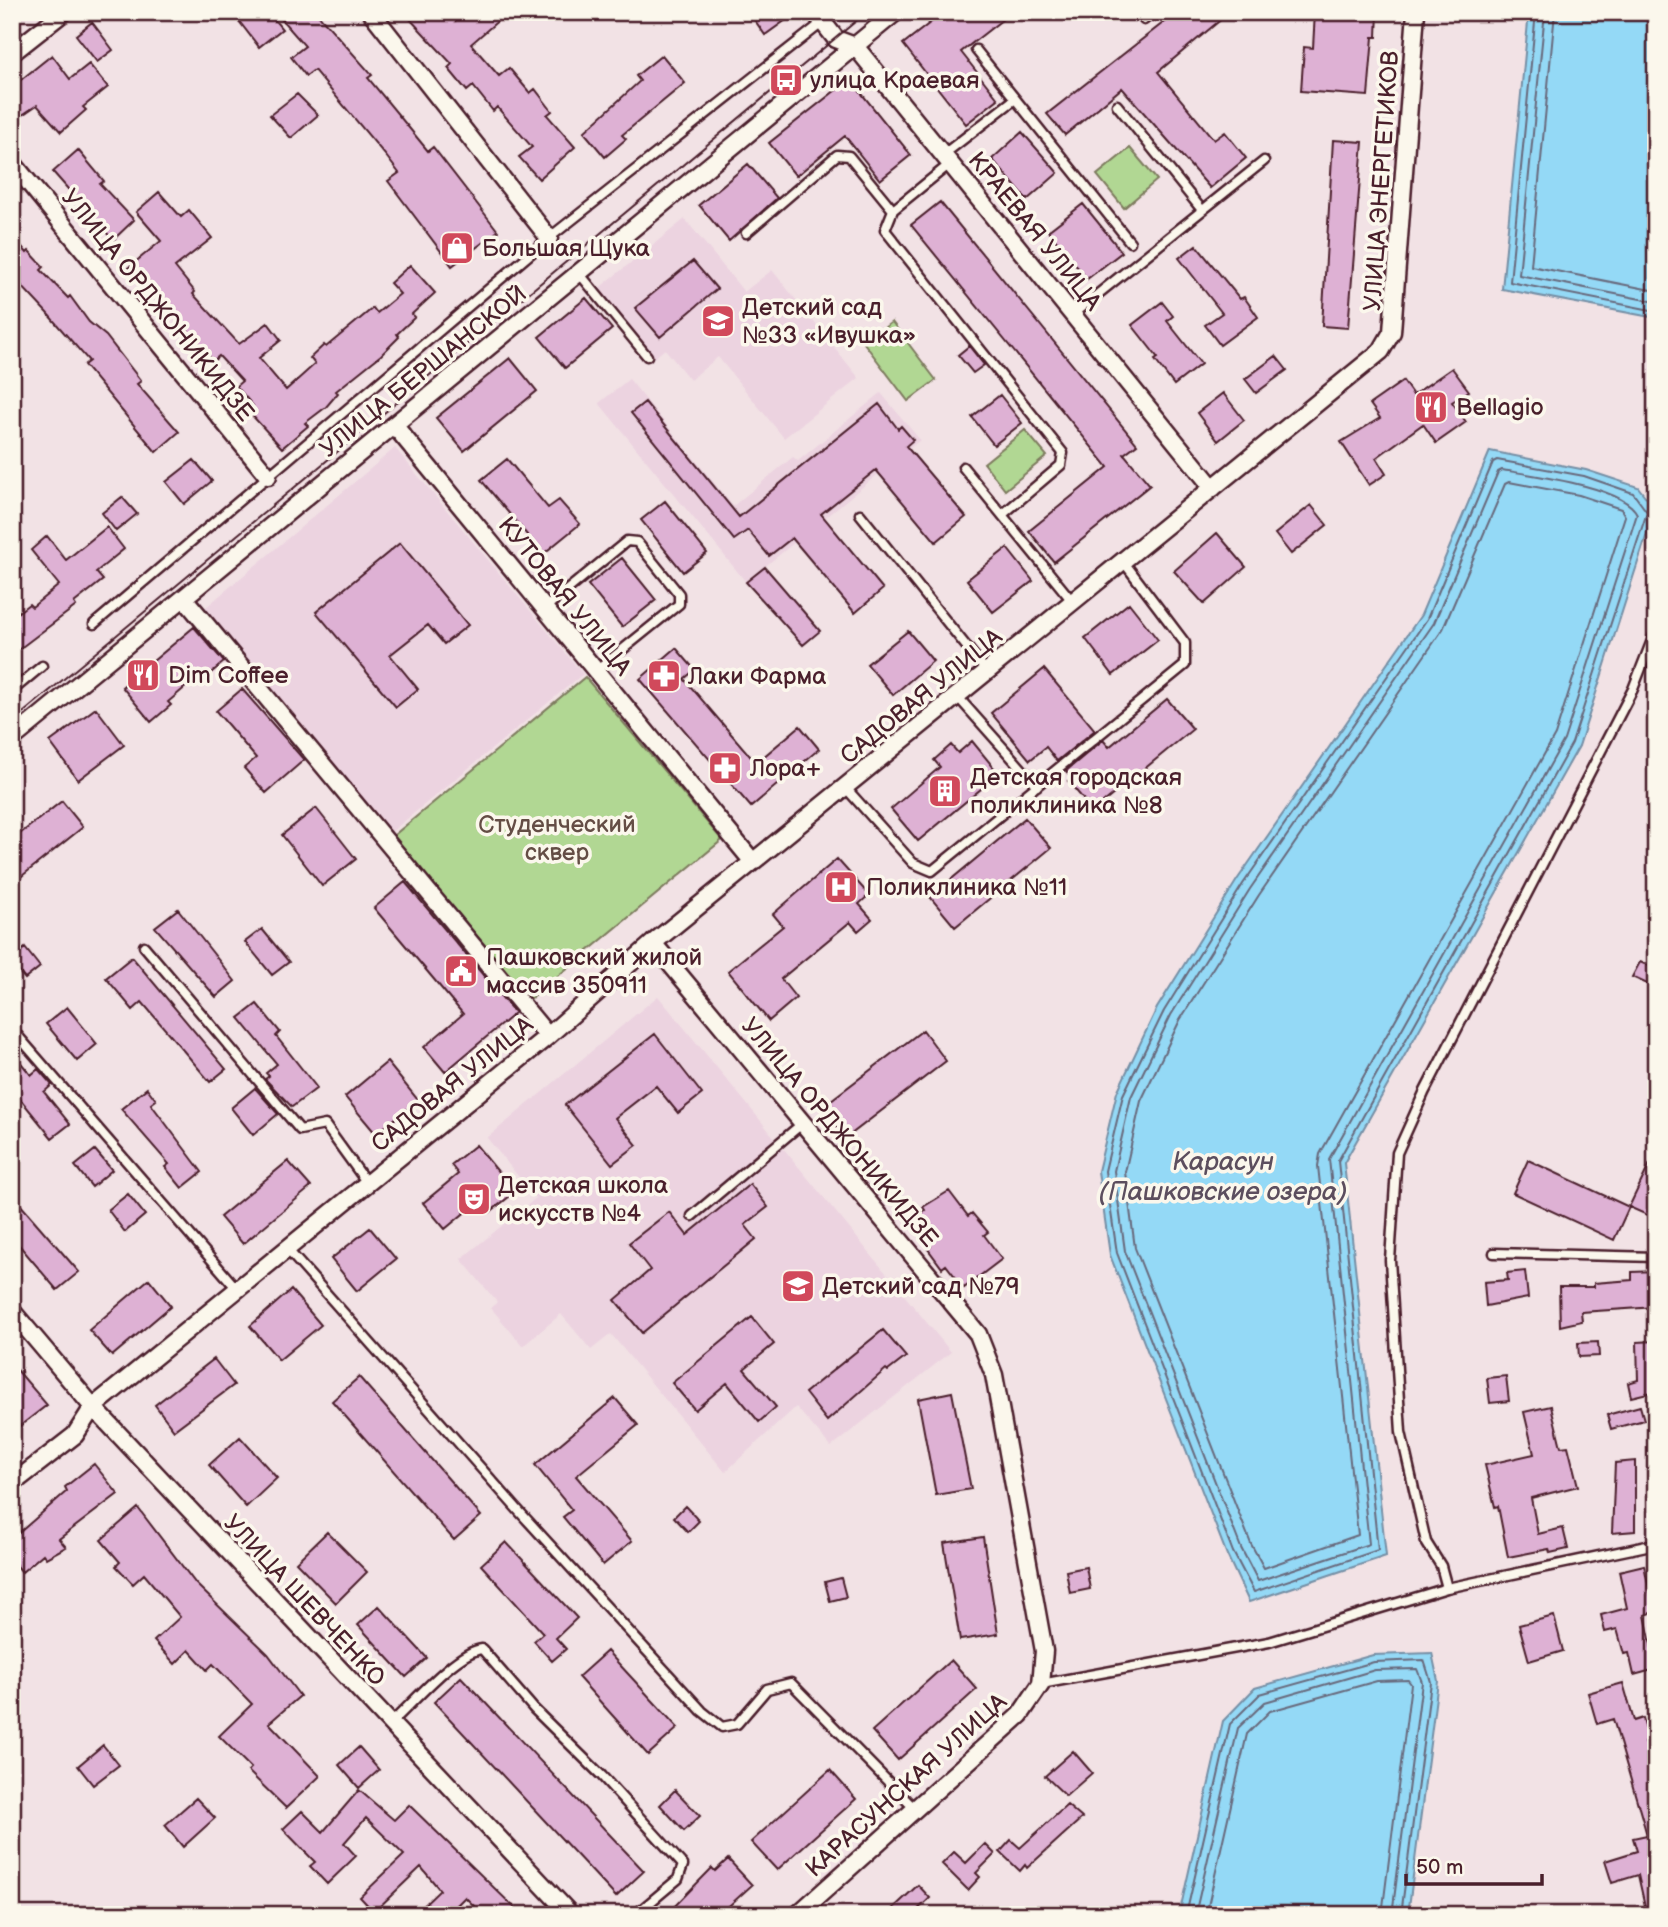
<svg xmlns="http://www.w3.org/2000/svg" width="1668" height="1927" font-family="'Balsamiq Sans',sans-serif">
<rect width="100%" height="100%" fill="#f2e2e5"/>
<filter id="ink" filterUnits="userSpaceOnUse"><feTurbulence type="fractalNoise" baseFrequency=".0143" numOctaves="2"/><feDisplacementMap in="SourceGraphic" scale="14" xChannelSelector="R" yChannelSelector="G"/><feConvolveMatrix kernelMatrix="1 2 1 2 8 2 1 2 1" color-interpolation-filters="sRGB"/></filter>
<g filter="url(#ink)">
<path fill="#ecd3e0" d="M685,219L744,292L772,270L859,378L784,438L718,357L690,380L665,349L654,358L598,289Z
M629,379L733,506L793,457L798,461L881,393L920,440L746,582L599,403Z
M395,448L583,674L391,832L205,608Z
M658,996L951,1352L831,1447L796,1407L725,1472L611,1334L591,1350L561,1314L523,1346L491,1308L497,1302L461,1259L536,1198L487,1138Z"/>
<path fill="#b1d793" stroke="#7e7b5f" stroke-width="2" d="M1130,148L1157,180L1124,208L1097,175Z
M892,322L936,380L908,401L864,343Z
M1025,430L1047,456L1005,490L984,463Z
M585,677L722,840L530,999L393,836Z"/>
<path fill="#94d9f6" stroke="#768fa5" stroke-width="2" d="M1529,12H1656V318L1502,289Z
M1490,451L1586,470L1638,487L1655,509L1579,746L1344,1163L1386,1556L1249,1602L1227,1555L1110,1255L1098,1171L1117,1092L1157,1008L1237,880L1421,615Z
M1432,1653L1438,1681L1408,1915H1179L1223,1721L1255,1688L1373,1655Z"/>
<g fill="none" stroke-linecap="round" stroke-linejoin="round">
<path stroke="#68697c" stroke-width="2" d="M1536,12L1510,282L1656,311
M1545,12L1519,275L1656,302
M1555,12L1531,266L1656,291
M1497,460L1584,476L1633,493L1647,512L1572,743L1338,1161L1378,1550L1254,1592L1233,1552L1117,1253L1105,1171L1123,1095L1164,1011L1243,884L1427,619L1493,462Z
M1502,470C1532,475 1625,487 1637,514L1564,740L1329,1159L1369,1544L1258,1581L1241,1548L1125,1251L1114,1171L1131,1097L1171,1015L1250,889L1434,623L1498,472Z
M1509,482L1579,495L1621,509L1625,516L1555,735L1320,1154L1318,1166L1358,1535L1264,1568L1251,1544L1135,1248L1125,1172L1141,1101L1180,1020L1259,895L1443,629L1505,484Z
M1186,1915L1230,1724L1260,1694L1374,1662L1424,1660L1431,1682L1401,1915
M1195,1915L1238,1728L1265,1702L1375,1670L1417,1669L1422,1682L1392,1915
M1206,1915L1247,1734L1270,1711L1377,1681L1408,1680L1411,1684L1382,1915"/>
</g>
<path fill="#deb1d4" stroke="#4a1f2b" stroke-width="2" d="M232,12H268L282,29L259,47Z
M291,12H316L372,75L368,78L428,151L433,147L498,231L452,266L388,181L399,173L386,156L314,70L306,76L291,57L305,46L282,20Z
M416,12H447L455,21L465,12H508L471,44L499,76L509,68L530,93L535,89L552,111L547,115L575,147L539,179L519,157L532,147L497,107L493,111L473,86L467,91L448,68L452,64L409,18Z
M749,12H797L765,35Z
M944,12H1012L961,52L998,99L966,124L903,44Z
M1177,12H1230L1158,72L1214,140L1225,132L1246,158L1210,188L1122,88L1065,135L1047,114Z
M1315,12H1378L1377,37H1373L1368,96L1301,91L1304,47L1313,48Z
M92,22L113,50L97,62L76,35Z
M52,55L70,79L89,64L108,87L83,107L86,110L61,132L37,105L12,122V87Z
M662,55L685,83L622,135L626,139L605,157L584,132L640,81L636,76Z
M850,79L911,155L880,180L845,136L796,176L769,143Z
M297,94L318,115L291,138L270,115Z
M1022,132L1058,173L1027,200L992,159Z
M1333,140L1363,142L1348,328L1322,326Z
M78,150L104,181L100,184L134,220L113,240L53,172Z
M748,164L777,198L729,241L699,205Z
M159,192L181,217L189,210L212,238L175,267L195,292L193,294L239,344L268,323L281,340L259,358L286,390L315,364L310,358L324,345L326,347L373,308L377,313L400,294L390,283L410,265L435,293L412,314L415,317L397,334L399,337L381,355L336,391L338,393L326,407L305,423L308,426L282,448L248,411L253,406L236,386L242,381L219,356L213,361L148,283L143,287L128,268L161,241L136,212Z
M940,202L1137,444L1124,454L1150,485L1054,562L1029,531L1108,467L911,225Z
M1083,204L1122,252L1087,279L1048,231Z
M12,235L27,253L29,251L44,267L41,270L68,298L70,296L89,322L106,336L141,381L137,384L179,432L156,452L84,365L89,361L47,313L20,284L12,290Z
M1196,245L1240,299L1244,297L1258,317L1220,345L1205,325L1222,313L1179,258Z
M693,261L717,289L660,337L635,308Z
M586,298L612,329L565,368L539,337Z
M1162,302L1173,316L1167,321L1201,364L1174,385L1155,360L1158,358L1132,325Z
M969,346L984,365L973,373L958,355Z
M1276,356L1287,370L1256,393L1245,379Z
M510,358L537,391L464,451L436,418Z
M1452,368L1469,391L1452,402L1466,422L1436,443L1423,424L1376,458L1386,474L1369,485L1341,442L1380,418L1370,404L1403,381L1413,395Z
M1223,393L1244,420L1218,441L1197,413Z
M1000,395L1022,423L994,445L972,417Z
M645,402L739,517L879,404L898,429L901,426L913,440L906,446L966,517L936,542L876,470L821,514L883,589L855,613L792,538L769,556L748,530L734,540L631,413Z
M507,459L548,508L559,500L580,524L543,554L481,480Z
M194,460L212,481L184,504L166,482Z
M122,497L137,514L116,531L102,513Z
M665,501L707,553L683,572L641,520Z
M1311,505L1327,525L1291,554L1275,534Z
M107,527L124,549L96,572L103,580L74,603L76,606L18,650L12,643V617L29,604L32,607L59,585L31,550L47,536L66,560Z
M1217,533L1246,567L1204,604L1174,571Z
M400,543L468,625L444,644L428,625L390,655L418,689L396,707L316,612Z
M1007,548L1033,581L993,612L967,580Z
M622,558L656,600L622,627L588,585Z
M765,567L820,631L803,645L746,582Z
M1129,603L1158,640L1113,675L1085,638Z
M194,627L224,662L205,678L202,673L168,702L171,705L151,722L122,687Z
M908,631L933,661L893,695L867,664Z
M676,648L695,670L684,679L756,763L800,726L819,749L751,807L640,679Z
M1044,669L1095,730L1057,761L1046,747L1030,760L991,713Z
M242,689L304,760L266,793L244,768L256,758L216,711Z
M1167,699L1193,729L1093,811L1068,781L1072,778L1066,771L1103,740L1109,747Z
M96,708L124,745L78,780L50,742Z
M972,741L999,774L918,841L891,809L940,767L934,760L951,745L958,753Z
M62,801L83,827L12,884V840Z
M316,808L356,859L322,886L282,835Z
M1025,818L1051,848L955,927L930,897Z
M837,859L869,895L859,904L872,919L858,931L850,922L781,979L796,998L769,1021L728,971L783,926L773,914Z
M405,882L515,1013L445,1072L424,1047L463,1014L374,908Z
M178,909L235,981L216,997L155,927Z
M262,929L289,962L272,975L245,942Z
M25,948L40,967L25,979L12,964V959Z
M132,957L226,1069L210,1082L142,1002L133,1010L106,978Z
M1640,962L1656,969V988L1632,977Z
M257,1004L280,1032L276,1036L317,1088L292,1107L265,1079L269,1076L266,1073L277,1064L239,1018Z
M67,1007L97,1044L77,1061L46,1024Z
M923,1030L946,1061L846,1138L822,1107Z
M655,1034L702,1094L678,1113L656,1086L615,1118L637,1145L612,1164L565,1105Z
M12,1052L31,1075L38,1069L52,1085L44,1092L70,1124L52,1138L12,1089Z
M387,1062L418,1100L376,1134L345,1097Z
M147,1088L156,1100L151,1104L202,1172L182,1188L165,1167L169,1164L121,1109Z
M255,1088L278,1114L253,1135L231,1108Z
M476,1145L515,1192L490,1212L480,1200L445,1229L423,1203L458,1174L451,1165Z
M95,1150L112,1170L92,1187L75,1166Z
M1656,1151V1219L1629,1207Z
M1528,1160L1629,1207L1614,1240L1513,1193Z
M288,1161L311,1187L243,1244L220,1217Z
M750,1184L768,1207L745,1225L756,1239L642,1333L615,1300L650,1270L629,1243L669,1212L687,1235Z
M949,1191L968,1216L972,1213L988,1232L984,1235L1002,1259L964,1288L946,1265L942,1268L928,1249L931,1246L911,1221L925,1210L923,1207Z
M128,1194L145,1215L125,1232L108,1210Z
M12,1195L79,1272L57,1290L19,1245L12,1251Z
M370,1228L396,1259L357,1291L331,1259Z
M1525,1271L1528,1298L1486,1306L1484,1282L1508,1280L1507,1273Z
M1656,1271V1307L1581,1312L1582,1321L1560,1326L1559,1287H1594V1283L1632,1280V1272Z
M149,1279L171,1306L112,1356L89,1330Z
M291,1290L321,1325L279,1360L250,1326Z
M752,1317L774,1344L744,1369L776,1407L759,1422L727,1383L695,1410L672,1383Z
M883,1330L906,1357L888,1371L886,1369L827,1421L805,1393Z
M1656,1341V1391L1631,1397L1628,1383L1638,1380L1637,1342Z
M1598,1342L1599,1356L1579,1357L1578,1343Z
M214,1359L234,1385L174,1430L155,1405Z
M12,1364L47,1405L12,1432Z
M1506,1376L1509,1401L1490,1403L1487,1378Z
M359,1377L481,1516L454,1540L332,1401Z
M952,1392L971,1489L936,1495L918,1399Z
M615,1398L638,1425L576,1476L632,1541L603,1565L563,1517L572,1510L535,1465Z
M1551,1406L1561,1447L1568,1446L1578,1486L1531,1498L1538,1534L1563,1528L1568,1549L1550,1553L1549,1549L1508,1557L1498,1506L1495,1507L1485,1465L1534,1454L1524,1412Z
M1640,1406L1644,1420L1611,1429L1607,1415Z
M240,1437L277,1478L246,1507L209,1465Z
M1635,1461V1531L1612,1533L1615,1463Z
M94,1464L118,1494L59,1539L66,1547L46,1558L43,1554L22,1572L12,1560V1539L67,1491L65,1487Z
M685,1506L699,1521L688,1532L674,1517Z
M138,1508L196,1584L268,1654L300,1696L269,1723L320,1776L286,1808L248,1771L251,1768L219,1736L252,1704L213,1664L207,1670L189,1650L175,1664L154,1641L180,1617L144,1574L133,1584L116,1566L120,1562L101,1540Z
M327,1532L367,1572L336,1603L296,1562Z
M983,1537L998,1634L960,1640L944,1543Z
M506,1542L577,1618L556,1638L566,1649L552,1661L534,1641L543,1633L481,1565Z
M1644,1565L1654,1612L1645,1615L1656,1669L1634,1675L1629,1653L1624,1654L1617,1629L1605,1632L1601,1615L1627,1608L1619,1571Z
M1086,1567L1090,1589L1070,1593L1066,1571Z
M841,1578L846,1597L830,1601L825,1582Z
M379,1606L427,1658L406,1677L358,1625Z
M1554,1616L1563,1651L1529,1661L1519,1625Z
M607,1651L678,1728L648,1755L578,1677Z
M951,1660L977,1689L898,1760L872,1731Z
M461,1677L644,1871L616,1897L434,1702Z
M1623,1683L1634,1721L1643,1718L1649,1741L1645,1742L1656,1774V1915H1647L1638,1875L1612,1883L1605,1861L1637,1851L1633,1838L1647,1835L1613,1719L1597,1724L1588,1693Z
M103,1745L119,1765L93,1785L78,1766Z
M359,1747L379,1770L359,1788L339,1765Z
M1073,1751L1092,1773L1066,1796L1045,1776Z
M830,1770L856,1799L777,1870L751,1842Z
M359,1790L394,1820L409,1805L522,1915H483L465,1897L447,1915H414L440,1890L421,1867L374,1912L360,1897L404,1855L366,1818L344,1843L356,1856L327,1884L310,1866L315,1862L283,1829L302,1811L323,1832Z
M675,1790L700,1816L684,1831L660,1805Z
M196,1798L215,1818L183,1847L165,1825Z
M1067,1805L1082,1818L1027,1868L1025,1865L1020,1871L1000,1852L1011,1840L1020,1848Z
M985,1844L995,1854L976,1873L980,1877L968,1890L942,1864L954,1852L966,1863Z
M728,1859L752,1885L719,1915H666L712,1868L715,1871Z
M918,1885L930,1898L912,1915H886Z"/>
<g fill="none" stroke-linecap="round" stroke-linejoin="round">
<g stroke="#4a1f2b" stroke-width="13">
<path id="service" d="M1144,20L1153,12
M976,50L1130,242
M1117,105L1202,210
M944,154L1015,99
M893,210L885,230L1063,453L1061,465L1002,515
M746,233L837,155L849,156L893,210L951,163
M579,273L647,356
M1073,314L1264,161
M963,467L1073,602
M860,514L987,672
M545,608L627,541L637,542L679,594V604L596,671
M94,624L549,238L823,22
M12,691L42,666
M957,696L1037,786
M845,787L913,863L932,871L1185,665V643L1123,561
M144,946L300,1130L325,1125L367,1183
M12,1029L237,1289
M692,1216L804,1122
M287,1249L518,1510L702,1711L722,1727L737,1724L767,1689L791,1683L915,1809
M1494,1253L1656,1257
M1447,1588L1441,1566L1426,1542L1401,1432L1390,1260L1397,1153L1424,1093L1633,689L1656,630
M1041,1684L1269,1642L1447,1588L1656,1544
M390,1724C412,1704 456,1652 482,1649L534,1709L602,1776L683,1865L678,1879L635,1915"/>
</g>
<g stroke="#4a1f2b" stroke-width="21">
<path id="minor" d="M371,12L549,238
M815,12L836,39L855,46L1213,488
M12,53L64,12
M12,162L268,476
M394,425L753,862
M184,598L548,1036
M12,739L896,12
M653,943L978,1334L994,1375L1044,1651L1041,1684L1020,1715L797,1915
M12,1311L93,1407L571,1915
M12,1484L75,1435L93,1407L548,1036L653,943L1381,351L1392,332L1416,12"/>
</g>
<use href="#service" stroke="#fbf7ec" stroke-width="8"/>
<use href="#minor" stroke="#fbf7ec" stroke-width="16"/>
<path stroke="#4a1f2b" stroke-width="2" d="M12,722L867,12"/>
</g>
</g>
<defs>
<g id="bus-square" transform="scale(1.75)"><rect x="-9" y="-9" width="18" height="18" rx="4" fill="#d1495b" stroke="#fbf7ec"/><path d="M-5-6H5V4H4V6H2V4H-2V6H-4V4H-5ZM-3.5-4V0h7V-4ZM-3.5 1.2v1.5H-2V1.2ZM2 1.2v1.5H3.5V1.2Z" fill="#fff"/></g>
<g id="shop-square" transform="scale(1.75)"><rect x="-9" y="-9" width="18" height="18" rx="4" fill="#d1495b" stroke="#fbf7ec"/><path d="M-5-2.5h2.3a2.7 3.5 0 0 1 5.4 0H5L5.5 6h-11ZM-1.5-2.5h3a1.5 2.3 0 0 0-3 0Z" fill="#fff"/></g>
<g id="school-square" transform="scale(1.75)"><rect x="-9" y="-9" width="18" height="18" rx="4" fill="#d1495b" stroke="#fbf7ec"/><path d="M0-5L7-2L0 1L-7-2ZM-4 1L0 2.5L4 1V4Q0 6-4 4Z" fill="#fff"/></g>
<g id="restaurant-square" transform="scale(1.75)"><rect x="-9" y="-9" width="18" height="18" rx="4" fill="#d1495b" stroke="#fbf7ec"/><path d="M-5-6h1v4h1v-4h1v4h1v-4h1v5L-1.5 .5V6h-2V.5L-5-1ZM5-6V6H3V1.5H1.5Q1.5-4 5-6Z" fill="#fff"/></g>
<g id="pharmacy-square" transform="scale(1.75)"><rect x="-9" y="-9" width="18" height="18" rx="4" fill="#d1495b" stroke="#fbf7ec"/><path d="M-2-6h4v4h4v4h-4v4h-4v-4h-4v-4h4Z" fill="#fff"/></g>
<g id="building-square" transform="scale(1.75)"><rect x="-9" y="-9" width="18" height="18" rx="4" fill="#d1495b" stroke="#fbf7ec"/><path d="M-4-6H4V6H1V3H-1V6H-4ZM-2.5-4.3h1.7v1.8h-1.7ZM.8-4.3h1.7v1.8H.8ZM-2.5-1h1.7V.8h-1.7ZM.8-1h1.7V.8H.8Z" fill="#fff"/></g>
<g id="hospital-square" transform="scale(1.75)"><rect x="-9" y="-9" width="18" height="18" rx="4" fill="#d1495b" stroke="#fbf7ec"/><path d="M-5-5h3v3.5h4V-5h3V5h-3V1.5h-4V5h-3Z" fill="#fff"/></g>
<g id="civic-square" transform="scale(1.75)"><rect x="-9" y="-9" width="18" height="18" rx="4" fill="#d1495b" stroke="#fbf7ec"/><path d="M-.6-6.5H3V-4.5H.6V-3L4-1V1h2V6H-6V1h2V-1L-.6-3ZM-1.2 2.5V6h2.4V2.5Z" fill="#fff"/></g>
<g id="theatre-square" transform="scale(1.75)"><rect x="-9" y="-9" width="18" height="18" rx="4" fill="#d1495b" stroke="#fbf7ec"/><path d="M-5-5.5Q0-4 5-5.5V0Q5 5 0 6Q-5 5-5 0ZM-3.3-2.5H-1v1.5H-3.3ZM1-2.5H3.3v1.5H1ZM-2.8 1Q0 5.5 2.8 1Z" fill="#fff"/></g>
</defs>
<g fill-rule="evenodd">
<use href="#bus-square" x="786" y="80"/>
<use href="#shop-square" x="457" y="248"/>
<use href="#school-square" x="718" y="321"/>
<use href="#restaurant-square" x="1431" y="407"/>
<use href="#restaurant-square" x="143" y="675"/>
<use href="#pharmacy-square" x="664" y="676"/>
<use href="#pharmacy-square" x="725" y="768"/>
<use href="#building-square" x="945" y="791"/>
<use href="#hospital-square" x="841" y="887"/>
<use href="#civic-square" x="461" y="971"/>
<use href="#theatre-square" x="474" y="1199"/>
<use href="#school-square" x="798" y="1286"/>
</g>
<g text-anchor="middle" stroke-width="7" stroke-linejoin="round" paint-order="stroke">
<g font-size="24" fill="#4a1f2b" stroke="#fbf7ec" text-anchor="start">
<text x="810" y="88">улица Краевая</text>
<text x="482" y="256">Большая Щука</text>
<text x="742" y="315">Детский сад<tspan x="742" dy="28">№33 «Ивушка»</tspan></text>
<text x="1456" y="415">Bellagio</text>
<text x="168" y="683">Dim Coffee</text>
<text x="688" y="684">Лаки Фарма</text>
<text x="750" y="776">Лора+</text>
<text x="970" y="785">Детская городская<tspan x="970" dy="28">поликлиника №8</tspan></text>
<text x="866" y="895">Поликлиника №11</text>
<text x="486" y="965">Пашковский жилой<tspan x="486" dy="28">массив 350911</tspan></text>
<text x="498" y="1193">Детская школа<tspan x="498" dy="28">искусств №4</tspan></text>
<text x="822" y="1294">Детский сад №79</text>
</g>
<g font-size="24" fill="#4a1f2b" stroke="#fbf7ec">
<text transform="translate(1381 181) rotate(-86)" y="8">УЛИЦА ЭНЕРГЕТИКОВ</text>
<text transform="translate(1035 231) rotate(51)" y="8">КРАЕВАЯ УЛИЦА</text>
<text transform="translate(158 305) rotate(51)" y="8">УЛИЦА ОРДЖОНИКИДЗЕ</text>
<text transform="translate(423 371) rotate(-39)" y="8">УЛИЦА БЕРШАНСКОЙ</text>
<text transform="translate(565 596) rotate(51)" y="8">КУТОВАЯ УЛИЦА</text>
<text transform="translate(921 696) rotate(-39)" y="8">САДОВАЯ УЛИЦА</text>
<text transform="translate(452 1084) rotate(-39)" y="8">САДОВАЯ УЛИЦА</text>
<text transform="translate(840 1132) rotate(50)" y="8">УЛИЦА ОРДЖОНИКИДЗЕ</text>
<text transform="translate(305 1600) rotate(47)" y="8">УЛИЦА ШЕВЧЕНКО</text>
<text transform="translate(906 1785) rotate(-42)" y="8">КАРАСУНСКАЯ УЛИЦА</text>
</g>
<g font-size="24" fill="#644d45" stroke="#fbf7ec">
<text x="557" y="832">Студенческий<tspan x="557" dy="28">сквер</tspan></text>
</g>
<g font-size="26" font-style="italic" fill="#5c4e5e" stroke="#fbf7ec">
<text x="1223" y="1170">Карасун<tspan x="1223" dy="30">(Пашковские озера)</tspan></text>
</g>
</g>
<rect width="1668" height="1927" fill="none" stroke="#fbf7ec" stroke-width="42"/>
<rect x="21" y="21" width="1626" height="1885" fill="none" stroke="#4a1f2b" stroke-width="2.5" filter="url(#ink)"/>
<path d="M1406 1874v10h136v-10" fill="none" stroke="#4a1f2b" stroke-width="3.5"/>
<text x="1416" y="1874" font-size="21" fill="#4a1f2b" stroke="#fbf7ec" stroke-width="5" paint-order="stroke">50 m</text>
</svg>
